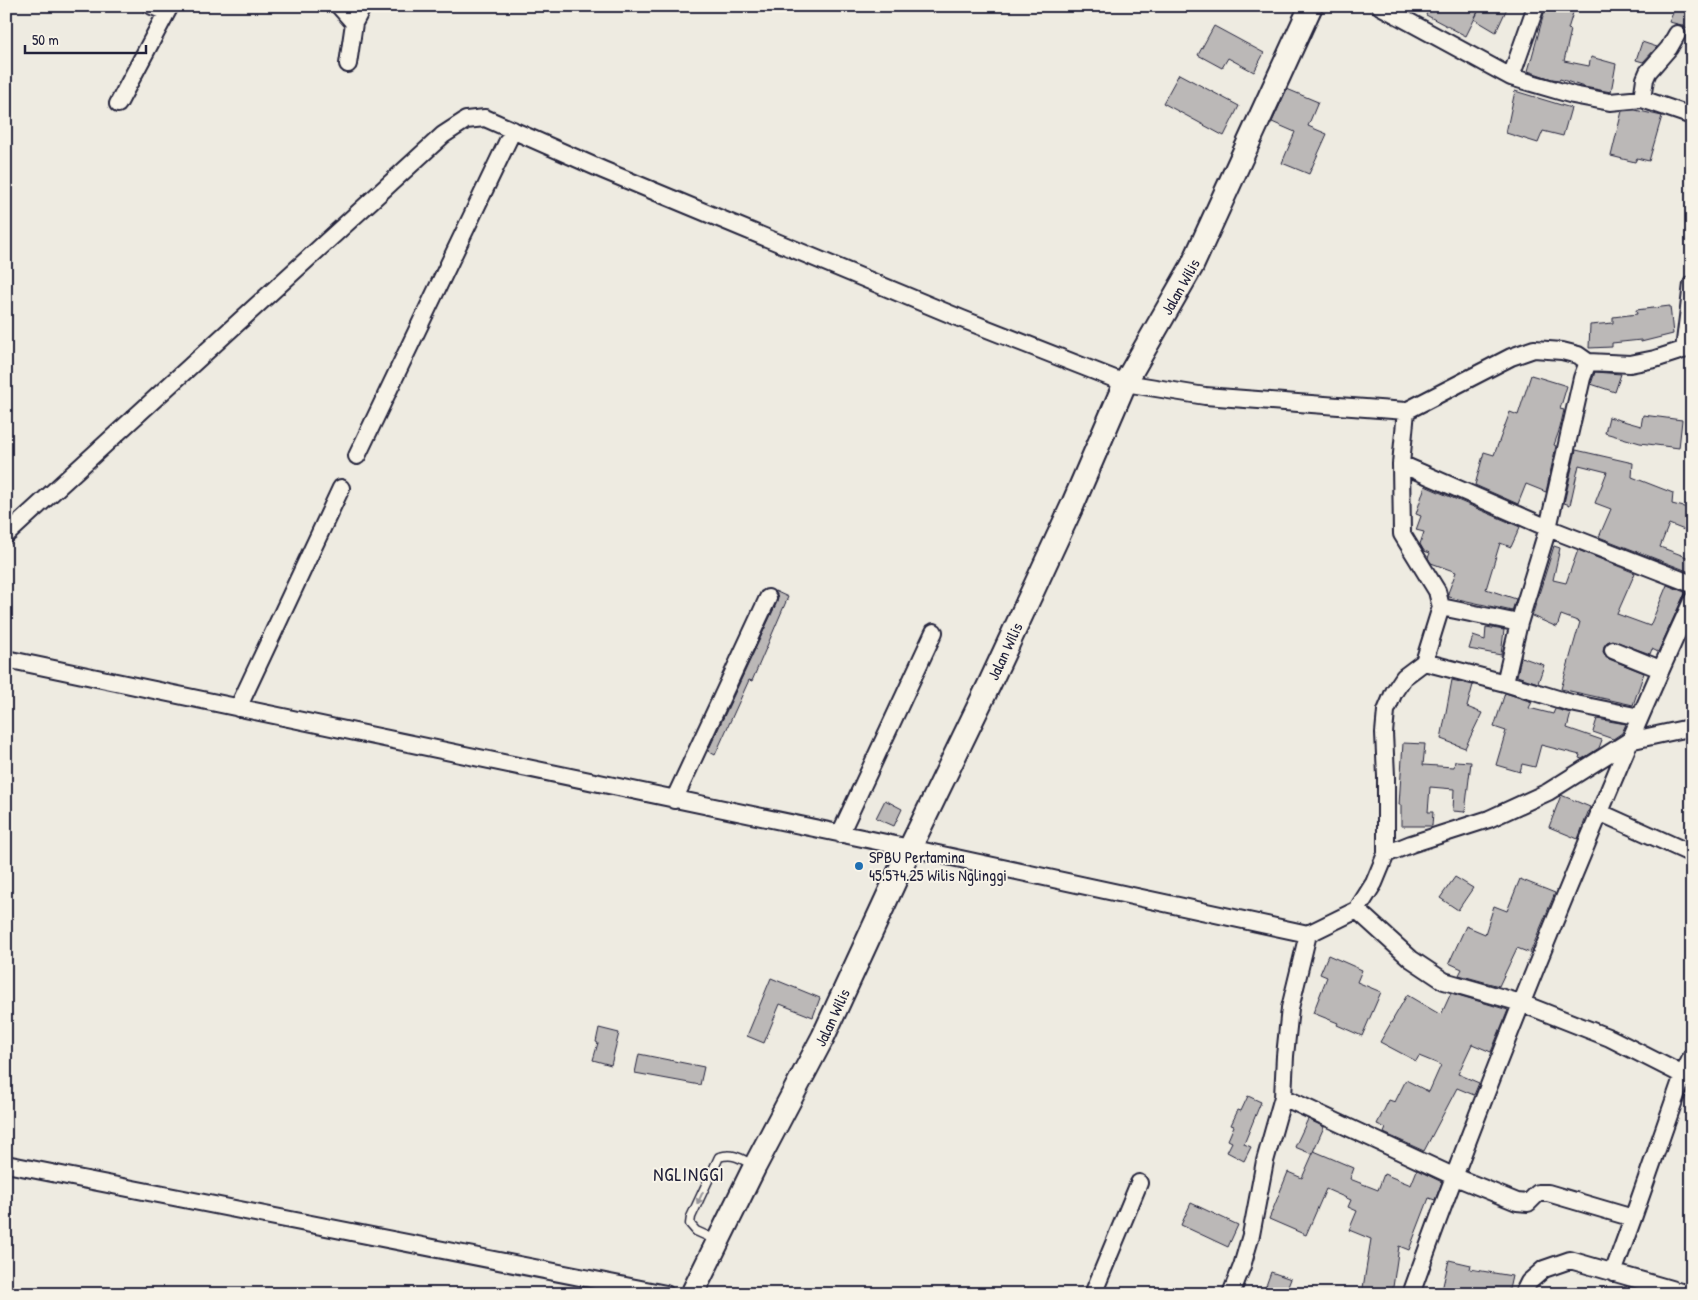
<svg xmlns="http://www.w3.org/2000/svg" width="1698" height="1300" font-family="'Patrick Hand',sans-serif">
<rect width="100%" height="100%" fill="#eeebe1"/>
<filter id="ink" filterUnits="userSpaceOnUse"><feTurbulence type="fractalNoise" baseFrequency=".02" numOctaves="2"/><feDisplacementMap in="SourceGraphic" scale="10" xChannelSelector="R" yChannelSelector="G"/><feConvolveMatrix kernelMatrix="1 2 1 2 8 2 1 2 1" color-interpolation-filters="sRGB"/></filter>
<g filter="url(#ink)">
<path fill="#bbb8b7" stroke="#22223b" d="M1430,6H1471L1479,10L1466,36L1426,15Z
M1481,6H1508L1496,32L1474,19Z
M1546,6H1575L1568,29L1571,30L1564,61L1589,66L1591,57L1616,64L1611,92L1584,87L1560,79V80L1552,79L1528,71Z
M1676,6H1692V31L1682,25L1669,22Z
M1214,26L1264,53L1254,72L1228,58L1222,68L1198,55Z
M1642,42L1657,47L1643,62L1636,60Z
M1179,74L1239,106L1224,136L1163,103Z
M1287,89L1318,102L1308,126L1327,134L1309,174L1282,163L1295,132L1272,122Z
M1515,91L1571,108L1563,136L1543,131L1538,143L1506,133Z
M1635,110L1662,116L1649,161L1637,158L1635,162L1611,156L1622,111Z
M1670,306L1673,334L1641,342V340L1612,343V347L1589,348L1590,325L1613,323V317L1637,314L1636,310Z
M1595,372L1621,374L1615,392L1591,384Z
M1531,375L1567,386L1560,409L1564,410L1560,428L1554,445L1556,446L1546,492L1526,484L1518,504L1475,485L1484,452L1494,455L1510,412L1518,415Z
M1643,415L1682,420L1679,448L1640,443L1605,433L1609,417L1641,426Z
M1576,450L1633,463L1632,477L1673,493L1672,504L1692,509V533L1669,524L1660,547L1692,559V567L1690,572L1599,537L1611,509L1595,503L1607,472L1579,465L1570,505L1564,503Z
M1425,486L1520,527L1511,547L1500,543L1486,589L1516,599L1512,611L1449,597L1448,593L1456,572L1431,563L1428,558L1430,553L1424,551L1420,544L1424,532L1416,530L1421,516L1416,514Z
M1554,546L1560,548L1553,580L1566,583L1578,550L1635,573L1617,614L1650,626L1667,585L1687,593L1683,597L1658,652L1652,649L1650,654L1612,640L1607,642L1604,646L1603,652L1609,659L1644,673L1633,705L1561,689L1580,622L1561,615L1557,627L1532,616Z
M775,591L788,597L752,681L749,680L715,755L708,751L777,602L778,597Z
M1486,627L1504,630L1501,655L1469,649L1473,636L1485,640Z
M1521,657L1544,665L1538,683L1517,676Z
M1452,680L1473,685L1467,707L1482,713L1465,748L1441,739Z
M1505,693L1532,702L1529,708L1553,714L1555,709L1571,713L1567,728L1602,740L1599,748L1582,759L1579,758L1580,755L1541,745L1535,767L1522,764L1520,772L1496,765L1506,731L1494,727Z
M1597,719L1626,724L1622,733L1613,739L1593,732Z
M1403,743L1425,744L1423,765L1454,767L1455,761L1471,762L1465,812L1453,811L1454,789L1430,787L1428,812H1433L1432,826H1401V805H1399Z
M1561,795L1590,807L1578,839L1549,827Z
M885,800L902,809L894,826L876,818Z
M1455,877L1473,888L1458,910L1440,898Z
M1520,879L1555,893L1530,953L1517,948L1499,986L1459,975L1462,969L1449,963L1466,926L1485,934L1494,906L1507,911Z
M1328,955L1362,970L1357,982L1381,992L1362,1036L1337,1025L1338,1023L1313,1013L1327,977L1320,974Z
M771,978L820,998L813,1017L780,1004L764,1043L747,1036Z
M1451,993L1508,1010L1491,1052L1472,1044L1458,1074L1479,1083L1474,1095L1457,1088L1424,1151L1384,1133L1386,1128L1377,1124L1389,1100L1395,1102L1406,1080L1429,1092L1441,1065L1419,1056L1416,1061L1380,1042L1407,995L1441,1015Z
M599,1028L619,1033L611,1065L593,1060L598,1043L596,1042Z
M639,1054L704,1067L700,1085L635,1073Z
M1248,1096L1261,1102L1244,1144L1251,1147L1244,1161L1227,1152L1232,1142L1228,1140L1234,1126L1231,1125L1238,1110L1241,1111Z
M1308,1119L1324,1127L1312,1154L1295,1147Z
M1314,1151L1354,1168L1350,1179L1378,1190L1384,1174L1411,1185L1417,1170L1442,1182L1435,1200L1429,1198L1409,1250L1399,1246L1392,1294H1362L1371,1239L1349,1230L1357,1211L1348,1207L1351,1200L1326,1189L1306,1235L1269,1219L1288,1172L1302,1178Z
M1191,1203L1238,1225L1228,1247L1181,1225Z
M1449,1260L1471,1265L1470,1269L1512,1276L1508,1294H1441Z
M1271,1272L1291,1279L1285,1294H1263Z"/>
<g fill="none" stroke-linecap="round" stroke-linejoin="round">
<g stroke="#22223b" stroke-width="11">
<path id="service" d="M716,1240L696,1231L690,1224L691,1217L719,1157C734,1153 740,1158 753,1165"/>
</g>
<g stroke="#22223b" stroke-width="20">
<path id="minor" d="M152,6L167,12
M339,6L354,23L348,64
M1380,6L1511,77L1573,95L1610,102L1642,99L1692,116
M354,23L363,6
M1511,77L1536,6
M1642,99L1645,79L1648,72L1669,48L1677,34
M118,104L170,6
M1684,350L1692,284
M357,456L513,130
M1401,464L1548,528L1692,584
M6,535L443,135L466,120L485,118L603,170L962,319L1125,383L1205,396L1406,411L1511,357L1534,349L1562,351L1578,355L1588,362L1630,364L1655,359L1692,347
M1441,607L1519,623
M1613,650L1660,669
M6,659L910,848L1308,934
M1424,662L1505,683L1571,703L1640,717
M1505,683L1519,623L1548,528L1582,378L1588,362
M238,708L341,488
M674,800L768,598
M1599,812L1692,854
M840,834L934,632
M1386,854L1411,844L1489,819L1548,792L1629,741L1689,728L1692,726
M1357,910L1411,959L1444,981L1521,1003L1610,1038L1683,1075
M1283,1097L1453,1176L1517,1202L1528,1203L1538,1193H1548L1633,1218
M6,1164L666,1294
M1613,1273L1633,1218L1683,1075L1692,1056
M1093,1294L1139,1183
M1231,1294L1242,1266L1251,1235L1265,1161L1283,1097L1285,1056L1290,1008L1308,934L1357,910L1374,883L1386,854V776L1384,733L1386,711L1394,692L1404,677L1424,662L1441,607L1437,591L1402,534L1401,464L1406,411
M1411,1294C1459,1160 1511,1027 1565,896C1606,797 1647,698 1692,601
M1523,1294L1529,1282L1544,1269L1570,1260L1681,1292H1692"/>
</g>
<g stroke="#22223b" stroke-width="26">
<g id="secondary">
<path id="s1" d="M692,1294L755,1166L823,1037L910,848L989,685L1073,504L1125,383L1192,266L1311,6"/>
</g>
</g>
<use href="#service" stroke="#f7f3e8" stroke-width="8"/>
<use href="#minor" stroke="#f7f3e8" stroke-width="16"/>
<use href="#secondary" stroke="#f7f3e8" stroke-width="22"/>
</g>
<defs><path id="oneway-solid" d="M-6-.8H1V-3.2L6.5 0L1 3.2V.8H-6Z" transform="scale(1.25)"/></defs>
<use fill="#97959a" href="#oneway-solid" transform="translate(700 1198) rotate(115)"/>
</g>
<circle fill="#1f6fb2" stroke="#f7f3e8" stroke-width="2" cx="859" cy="866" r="5"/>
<g text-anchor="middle" stroke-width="4" stroke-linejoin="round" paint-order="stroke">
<g font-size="16" fill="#22223b" stroke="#f7f3e8">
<text dy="6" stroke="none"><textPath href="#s1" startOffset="1120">Jalan Wilis</textPath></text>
<text dy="6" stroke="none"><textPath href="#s1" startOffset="715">Jalan Wilis</textPath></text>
<text dy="6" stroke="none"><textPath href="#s1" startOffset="310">Jalan Wilis</textPath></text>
</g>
<g font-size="16" fill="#22223b" stroke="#f7f3e8" text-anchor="start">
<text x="869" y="863">SPBU Pertamina<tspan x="869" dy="18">45.574.25 Wilis Nglinggi</tspan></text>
</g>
<g font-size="19" letter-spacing="1" fill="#22223b" stroke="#f7f3e8">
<text x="689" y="1181">NGLINGGI</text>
</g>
</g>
<rect width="1698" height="1300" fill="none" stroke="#f7f3e8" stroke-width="25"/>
<rect x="12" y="12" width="1673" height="1275" fill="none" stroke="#22223b" stroke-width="2" filter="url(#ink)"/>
<path d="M25 45v8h121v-8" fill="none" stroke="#22223b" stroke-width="2.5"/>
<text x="32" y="45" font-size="15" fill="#22223b" stroke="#f7f3e8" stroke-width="4" paint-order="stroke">50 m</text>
</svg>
